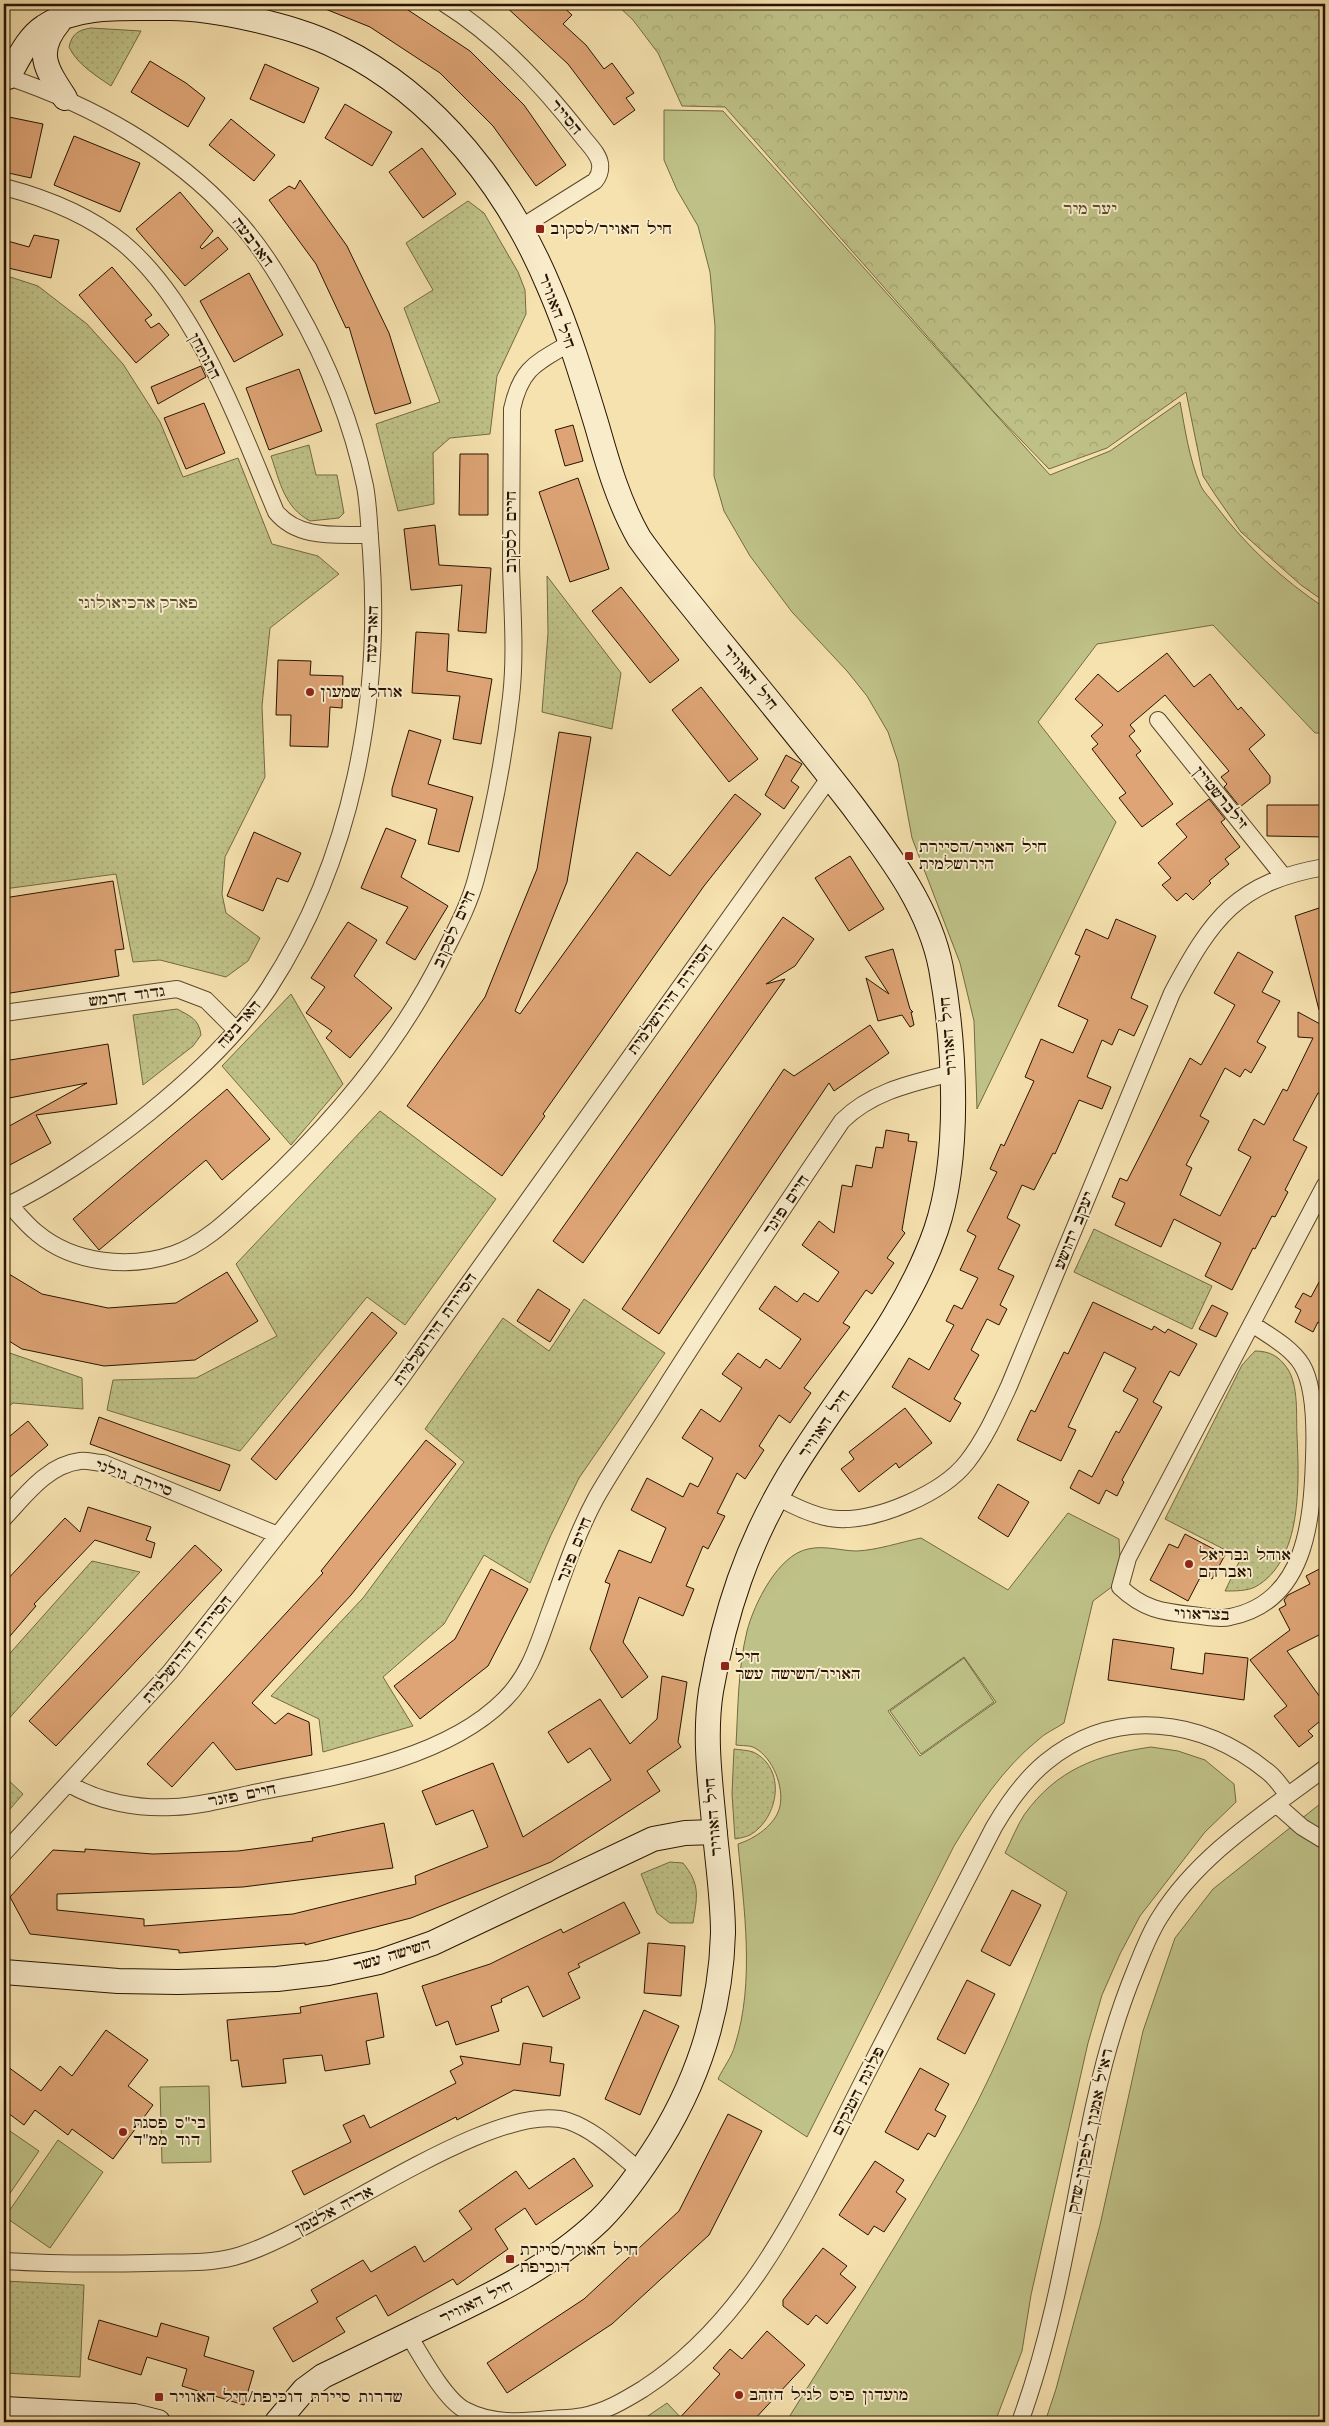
<svg xmlns="http://www.w3.org/2000/svg" width="1329" height="2426" font-family="Cardo,'Frank Ruhl Libre',serif">
<defs>
<pattern id="forest-crowns" width="20" height="18" patternUnits="userSpaceOnUse" patternTransform="scale(1.25)"><rect width="20" height="18" fill="#bfc288"/><path d="M2 6a3 3 0 1 1 6 0M12 15a3 3 0 1 1 6 0" fill="none" stroke="#a4a674"/></pattern>
<pattern id="park-dots" width="8" height="8" patternUnits="userSpaceOnUse" patternTransform="scale(1.25)"><rect width="8" height="8" fill="#bfc288"/><path d="M2 2h.1M6 6h.1" fill="none" stroke="#a4a674" stroke-width="1.8" stroke-linecap="round"/></pattern>
</defs>
<rect width="100%" height="100%" fill="#f6e2af"/>
<filter id="stains"><feTurbulence type="fractalNoise" baseFrequency=".004" numOctaves="4"/><feColorMatrix values="0 0 0 0 .2 0 0 0 0 .09 0 0 0 0 .02 0 0 0 .5 -.17"/></filter>
<radialGradient id="worn" r=".72"><stop offset=".6" stop-color="#630" stop-opacity="0"/><stop offset="1" stop-color="#630" stop-opacity=".3"/></radialGradient>
<path fill="#bfc288" stroke="#736a44" fill-rule="evenodd" d="M664,110L723,111L1050,475L1110,451L1180,402C1185,429 1189,458 1200,484C1203,492 1211,499 1216,506C1246,546 1283,580 1325,608V733H1315L1213,625L1097,644L1038,722L1116,822L977,1109L974,1021L960,963L912,838L898,762L888,732L867,696L847,671L792,612L750,556L724,511L714,476L715,326L710,272L698,226L677,190L664,160Z
M1068,1513L1119,1539L1121,1580L1093,1601L1064,1723C1055,1729 1045,1733 1038,1740C1003,1768 977,1808 954,1846L807,2137L718,2079C723,2068 732,2057 735,2045C755,1982 744,1909 738,1844C754,1839 776,1825 780,1806C784,1787 773,1758 755,1748C750,1745 742,1746 736,1745C738,1708 738,1668 747,1631C754,1604 778,1555 808,1549C825,1545 841,1551 857,1551C878,1550 901,1542 921,1538L1008,1590ZM964,1657L996,1702L920,1756L888,1711Z
M964,1658L994,1702L921,1754L890,1711Z
M1151,1747L1178,1751L1205,1760L1234,1784L1236,1802L1205,1832L1140,1916L1120,1954L1102,1995L1088,2043L1031,2295L1022,2351L995,2422H786C846,2326 907,2230 962,2131C1004,2055 1034,1973 1067,1892L1005,1853C1011,1841 1017,1826 1024,1815C1057,1769 1097,1755 1151,1747Z
M1325,1800V2422H1045L1056,2389L1100,2225L1143,2031L1175,1938L1213,1889Z
M209,2086L211,2162L162,2163L160,2087Z
M4,2127L39,2151L4,2202Z
M58,2140L103,2172L50,2248L5,2217Z
M667,2403L685,2422H639Z"/>
<path fill="url(#forest-crowns)" stroke="#736a44" d="M616,4H1325V602L1301,585L1241,532L1216,496L1203,476L1186,392L1107,448L1049,469L994,412L725,107L682,106L658,53L633,20Z"/>
<path fill="url(#park-dots)" stroke="#736a44" d="M91,28L141,31L111,86C95,75 77,64 69,47C72,34 78,30 91,28Z
M468,201L484,213L518,272L525,290L526,314L497,376L490,434L450,438L433,453L434,504L398,511L376,424L440,402L404,308L433,290L406,243Z
M4,275L38,286L87,324L123,364L160,422L183,477L238,458L272,544L318,556L339,574L270,628L262,706L265,777L225,857L222,894L226,913L260,938L248,961L226,977L160,960L133,962L116,874L4,889Z
M309,445L316,475H337L344,513L339,518L310,521C284,507 280,482 271,456Z
M547,576L621,673L612,729L542,712L548,633Z
M291,994L343,1084L291,1145L222,1066Z
M177,1009C190,1016 199,1019 201,1035L193,1046L143,1085L133,1015Z
M380,1111L496,1199L405,1325L367,1297L240,1451L107,1410L113,1380L196,1378L277,1336L236,1264Z
M1094,1229L1212,1286L1192,1329L1074,1272Z
M584,1299L665,1353L579,1478L551,1535L530,1583L484,1555L444,1624L383,1677L413,1726L323,1752L319,1719L271,1696L363,1598L464,1462L425,1429L503,1318L549,1351Z
M4,1351L82,1378L83,1409L13,1403L4,1410Z
M1255,1351C1269,1351 1279,1356 1287,1368C1299,1385 1296,1416 1297,1435C1299,1481 1303,1561 1255,1587C1247,1591 1235,1591 1225,1591L1241,1558L1165,1519L1242,1365Z
M92,1561L140,1572L5,1723L4,1660Z
M734,1749C740,1750 747,1750 753,1752C787,1768 779,1818 750,1835C746,1837 740,1838 735,1839L732,1794Z
M4,1776L23,1794L4,1816Z
M670,1862L683,1863C701,1885 697,1897 693,1923H670L657,1913L641,1874Z
M4,2281L84,2285L80,2377L4,2373Z"/>
<path fill="#dea475" stroke="#271300" d="M313,4H399L470,51L524,105L566,165L536,186L493,126L440,73L370,27Z
M503,4H560L572,15L563,24L586,45L604,69L612,63L634,93L626,98L635,110L614,125L568,64Z
M150,61L186,83L205,98L188,127L131,92Z
M265,64L319,88L304,123L250,99Z
M345,104L392,132L372,166L325,138Z
M4,116L43,124L31,178L4,172Z
M231,119L275,155L254,181L209,145Z
M74,136L140,163L120,212L54,185Z
M422,148L456,194L423,218L389,172Z
M300,180L347,246L389,333L411,403L375,414L349,327L346,328L316,264L269,200L289,186L295,189Z
M180,192L213,231L200,247L202,249L218,237L228,249L185,286L136,229Z
M34,235L59,240L51,278L4,267V240L29,247Z
M112,267L152,315L145,320L151,328L159,323L169,335L136,363L79,295Z
M249,273L283,335L234,362L200,301Z
M201,366L206,377L158,404L151,387Z
M299,369L322,431L269,450L246,388Z
M204,403L225,453L186,469L164,418Z
M573,425L583,461L565,466L555,430Z
M460,454H488V515H459Z
M578,478L609,569L570,582L539,492Z
M435,525L439,565L491,568L486,633L458,631L462,585L411,590L404,529Z
M621,587L679,660L650,683L592,611Z
M416,632L449,634L447,671L492,679L481,744L453,739L460,696L412,693Z
M1167,653L1194,687L1210,674L1238,710L1241,707L1265,735L1249,749L1270,776V783L1240,807L1224,787L1227,784L1221,777L1229,771L1165,695L1130,725L1135,731L1129,736L1141,751L1136,755L1173,804L1142,827L1119,798L1126,793L1092,749L1098,744L1091,736L1103,725L1075,699L1098,674L1118,692Z
M278,660L311,661L310,675L343,676L342,708L330,707L328,747L290,746L291,715H276Z
M701,687L758,759L729,782L672,710Z
M409,730L441,740L428,784L473,797L459,852L428,844L437,809L392,796V789Z
M559,732L591,737L567,882L515,1011L520,1014L637,852L670,876L735,794L761,814L704,886L655,955L543,1114L545,1116L502,1176L407,1106L485,997L508,940L537,869Z
M786,755L802,764L791,781L799,787L784,809L765,795Z
M1209,799L1225,819L1221,822L1240,847L1225,859L1229,864L1209,881L1211,883L1193,900L1186,893L1177,901L1162,885L1171,878L1158,863L1187,837L1176,824Z
M1267,805H1325V837L1267,836Z
M386,828L416,840L401,877L448,906L415,960L386,943L408,907L361,888Z
M254,832L301,853L288,882L277,878L263,911L227,896Z
M850,856L884,909L849,931L815,878Z
M113,881L124,949L115,950L119,976L4,994V898Z
M1325,906V1009L1319,1010L1295,916Z
M783,917L814,939L795,966L766,984L785,979L583,1263L553,1241Z
M1116,919L1156,936L1131,998L1148,1006L1134,1036L1119,1029L1112,1045L1102,1040L1087,1077L1111,1087L1102,1109L1079,1100L1055,1154L1053,1153L1034,1190L1022,1185L1007,1218L1020,1225L998,1269L1014,1276L1000,1305L1007,1309L999,1325L987,1319L971,1350L979,1355L954,1399L961,1403L950,1422L892,1387L909,1358L929,1370L954,1325L946,1321L954,1305L962,1309L978,1278L960,1270L976,1236L967,1231L997,1172L990,1169L1001,1144L1004,1146L1034,1081L1025,1077L1041,1039L1073,1053L1088,1020L1058,1006L1080,956L1075,954L1086,929L1108,939Z
M348,922L377,940L354,976L392,1008L350,1058L326,1038L332,1031L306,1013L325,987L311,978Z
M893,949L910,1009L913,1012H911L914,1025L910,1027L902,1015L878,1021L866,978L889,994L865,957Z
M1238,952L1273,972L1262,992L1280,1001L1257,1042L1266,1047L1251,1073L1245,1069L1240,1077L1225,1068L1200,1116L1209,1121L1186,1165L1192,1168L1180,1195L1220,1216L1251,1157L1238,1150L1254,1119L1264,1125L1283,1089L1287,1091L1313,1038L1298,1037V1012L1320,1024L1325,1013V1096L1318,1093L1293,1140L1307,1147L1285,1190L1288,1192L1275,1217L1272,1216L1255,1249L1253,1248L1232,1290L1205,1276L1221,1243L1174,1219L1161,1247L1115,1225L1125,1203L1112,1197L1120,1178L1127,1181L1190,1058L1201,1065L1235,1005L1214,993Z
M870,1025L889,1053L834,1091L829,1083L659,1334L622,1309L784,1069L794,1076Z
M108,1044L117,1104L36,1115L51,1143L4,1168V1129L87,1083L4,1099V1061Z
M227,1089L270,1139L222,1180L206,1160L99,1250L73,1219Z
M886,1130L909,1134L908,1141L917,1142L902,1230L905,1233L887,1258L894,1263L872,1294L866,1290L843,1323L850,1327L804,1388L811,1393L790,1423L779,1415L759,1446L764,1450L745,1479L737,1473L717,1513L725,1516L708,1549L703,1546L686,1586L694,1589L683,1616L639,1597L623,1642L648,1677L622,1698L590,1649L610,1584L605,1582L619,1550L651,1563L666,1528L631,1510L647,1478L683,1497L690,1483L698,1487L713,1458L682,1438L701,1409L720,1422L742,1388L722,1374L738,1353L760,1368L766,1359L780,1369L801,1339L759,1309L775,1286L797,1302L804,1293L818,1302L839,1272L802,1245L819,1221L834,1233L842,1185L852,1187L856,1165L872,1168L876,1147L883,1148Z
M4,1271L42,1294L108,1308L176,1303L227,1272L258,1321L195,1360L104,1366L22,1349L4,1338Z
M1325,1271V1326L1318,1322L1313,1332L1295,1322L1301,1310L1295,1307L1303,1293L1311,1297Z
M538,1289L570,1310L550,1342L517,1321Z
M1093,1302L1152,1330L1154,1326L1165,1333L1168,1329L1197,1344L1179,1376L1170,1371L1153,1402L1162,1407L1122,1480L1124,1482L1117,1496L1106,1490L1099,1504L1070,1488L1079,1470L1092,1477L1116,1431L1119,1433L1138,1399L1123,1391L1136,1368L1104,1352L1068,1427L1076,1430L1061,1461L1017,1440L1031,1410L1035,1412L1064,1352L1068,1354Z
M1212,1305L1228,1313L1216,1337L1199,1329Z
M372,1312L397,1333L276,1480L251,1459Z
M905,1408L932,1443L899,1468L896,1463L859,1492L841,1469L854,1459L849,1452Z
M99,1417L230,1465L220,1491L90,1444Z
M28,1421L48,1445L4,1482V1441Z
M426,1440L456,1464L351,1595L252,1703L275,1724L288,1713L309,1722L312,1755L236,1770L213,1742L172,1787L147,1764L323,1573L321,1571Z
M998,1484L1029,1502L1008,1537L978,1518Z
M88,1507L151,1527L146,1540L155,1543L151,1558L95,1540L34,1604L36,1606L4,1643V1583L65,1518L80,1532Z
M1185,1534L1225,1555L1212,1579L1202,1574L1188,1601L1150,1580L1169,1544L1178,1548Z
M195,1545L222,1570L56,1746L29,1721Z
M1325,1566V1632L1287,1651L1325,1704V1717L1308,1731L1313,1736L1299,1747L1274,1716L1287,1706L1250,1660L1290,1630L1279,1609L1286,1605L1284,1600L1288,1595L1310,1584L1306,1576Z
M491,1569L528,1589L488,1666L420,1719L394,1686L455,1639Z
M1113,1639L1174,1648L1171,1669L1203,1674L1205,1653L1248,1658L1244,1700L1108,1680Z
M662,1676L687,1682L678,1742L681,1747L647,1771L660,1791L551,1862L411,1918L305,1945V1943L179,1953V1950L30,1934L10,1897L53,1850L85,1852V1849L153,1854L238,1851L313,1841L312,1838L384,1823L393,1868L243,1887L57,1894V1910L144,1919V1926L293,1914L416,1884L415,1876L488,1847L473,1810L436,1825L422,1791L493,1763L523,1837L611,1780L590,1748L568,1763L548,1732L600,1699L630,1744L657,1719Z
M1012,1890L1041,1905L1010,1966L981,1951Z
M624,1902L640,1933L578,1964L580,1967L568,1973L580,1998L543,2017L528,1986L501,1999L502,2002L491,2006L499,2031L456,2045L448,2021L436,2026L422,1986L490,1964L561,1929L563,1933Z
M648,1943L685,1946L681,1996L644,1993Z
M967,1980L995,1994L965,2054L937,2039Z
M377,1993L384,2037L366,2041L370,2064L325,2071L322,2055L283,2059L286,2083L242,2087L238,2060L231,2061L227,2020L301,2013L300,2007Z
M644,2010L679,2026L640,2115L605,2099Z
M106,2030L148,2060L128,2086L153,2105L113,2159L72,2129L68,2135L35,2110L24,2125L4,2110V2064L41,2091L60,2066L72,2076Z
M523,2043L552,2047L550,2062L564,2064L560,2096L514,2090L457,2120L456,2117L304,2195L292,2171L351,2142L343,2125L364,2115L370,2128L456,2083L450,2071L463,2064L460,2056L520,2065Z
M920,2068L949,2084L935,2110L946,2116L935,2137L928,2133L918,2150L885,2132Z
M728,2114L762,2131L709,2235L612,2324L507,2393L487,2363L584,2299L679,2211Z
M574,2158L593,2186L536,2225L525,2208L495,2229L508,2249L457,2285L453,2279L388,2316L376,2295L336,2318L345,2332L293,2362L273,2328L318,2302L311,2290L363,2260L371,2272L415,2246L424,2262L472,2229L459,2211L492,2188L516,2171L529,2189Z
M875,2161L904,2180L896,2192L906,2199L884,2232L874,2226L868,2235L839,2215Z
M823,2248L847,2266L840,2274L856,2287L827,2324L816,2315L808,2325L783,2306V2300Z
M99,2320L157,2337L161,2323L209,2337L204,2356L254,2371L244,2405L182,2386L187,2369L147,2357L141,2375L88,2359Z
M767,2331L805,2365L752,2422H676L720,2374L713,2368L730,2349L742,2359Z"/>
<g fill="none" stroke-linecap="round" stroke-linejoin="round">
<g stroke="#5b472c" stroke-width="18">
<path id="street" d="M445,4C498,37 544,87 582,136C588,144 599,154 600,164C601,171 599,176 595,181L520,228
M4,187C46,198 89,215 123,243C196,304 240,427 276,512C299,540 337,534 370,535
M1158,720L1284,877
M4,1013L177,989L206,1000L236,1030
M9,1204C18,1214 27,1225 37,1233C74,1264 130,1269 174,1254C204,1244 230,1218 253,1197C330,1126 398,1047 444,953C456,929 469,905 476,879C492,820 504,758 511,697C516,654 512,608 511,565C511,513 512,461 512,409C521,368 536,363 570,343
M4,1207C90,1167 217,1068 269,988C352,860 382,701 371,551C369,530 369,507 365,486C352,423 327,361 295,305C277,273 258,242 233,216C173,150 91,105 8,77
M1252,1324C1268,1335 1291,1347 1302,1365C1315,1387 1315,1432 1314,1458C1312,1521 1306,1602 1230,1617C1219,1620 1204,1616 1192,1615C1162,1612 1143,1609 1120,1587L1128,1558L1325,1185
M777,1497C795,1507 817,1518 838,1519C877,1521 942,1494 967,1462C985,1439 997,1412 1009,1386L1172,993C1212,918 1237,882 1325,867
M4,1518C25,1496 47,1465 80,1461C87,1460 96,1463 103,1463L278,1535
M69,1784C99,1802 138,1809 173,1807C203,1806 234,1797 263,1791C341,1776 447,1758 505,1699C529,1675 538,1645 549,1614C563,1575 576,1535 596,1498C619,1458 645,1421 669,1382C725,1294 784,1207 842,1121C872,1091 913,1083 952,1073
M1276,1804L1302,1827L1325,1841
M4,1853L170,1672L399,1381L830,777
M4,2261C53,2264 102,2264 151,2263C178,2262 207,2264 234,2257C315,2236 494,2097 568,2121C595,2130 618,2153 639,2170
M408,2334C420,2354 445,2400 465,2410C491,2424 522,2422 549,2419C560,2418 572,2418 583,2416C605,2412 625,2400 643,2389C756,2316 808,2188 867,2073C909,1991 951,1909 994,1827C1008,1803 1024,1780 1046,1762C1115,1706 1202,1718 1268,1772C1276,1778 1282,1788 1288,1795
M1020,2422C1051,2337 1066,2250 1083,2161C1095,2095 1110,2031 1136,1968C1143,1951 1150,1932 1160,1917C1199,1854 1267,1812 1325,1768"/>
</g>
<g stroke="#271300" stroke-width="26">
<path id="secondary" d="M59,22C34,52 46,69 65,98
M4,76L8,77C18,60 27,38 44,27C79,3 131,9 171,8C199,8 225,13 252,19C281,26 312,34 339,48C437,96 509,190 550,289C569,333 583,380 597,426C608,465 619,503 639,538C660,568 684,596 707,625C756,685 805,744 852,805C889,855 929,906 941,968C955,1045 961,1156 936,1230C904,1322 838,1394 789,1475C747,1545 725,1612 711,1691C704,1735 710,1780 714,1823C717,1859 723,1897 723,1933C721,2009 700,2076 660,2141C643,2168 623,2197 600,2220C549,2269 485,2298 422,2328C389,2344 356,2360 323,2376L304,2390L277,2422
M4,1972L118,1981L178,1982L277,1979L328,1973L379,1962L433,1943L653,1839L685,1833L715,1832
M4,2409L134,2416L158,2422"/>
</g>
<use href="#street" stroke="#f9eccb" stroke-width="16"/>
<use href="#secondary" stroke="#f9eccb" stroke-width="24"/>
</g>
<g fill="#8f2418" stroke="#f9eccb" stroke-width="2">
<rect x="535" y="224" width="10" height="10" rx="2.5"/>
<circle cx="310" cy="692" r="5"/>
<rect x="904" y="851" width="10" height="10" rx="2.5"/>
<circle cx="1189" cy="1564" r="5"/>
<rect x="720" y="1661" width="10" height="10" rx="2.5"/>
<circle cx="123" cy="2132" r="5"/>
<rect x="505" y="2254" width="10" height="10" rx="2.5"/>
<circle cx="739" cy="2395" r="5"/>
<rect x="154" y="2392" width="10" height="10" rx="2.5"/>
</g>
<g text-anchor="middle" stroke-width="4" stroke-linejoin="round" paint-order="stroke">
<g font-size="15" fill="#271300" stroke="#f9eccb">
<text transform="translate(566 117) rotate(50)" y="5">הסייר</text>
<text transform="translate(253 242) rotate(53)" y="5">הארבעה</text>
<text transform="translate(557 311) rotate(69)" y="5">חיל האוויר</text>
<text transform="translate(205 356) rotate(62)" y="5">התותחן</text>
<text transform="translate(511 532) rotate(-90)" y="5">חיים לסקוב</text>
<text transform="translate(372 634) rotate(-88)" y="5">הארבעה</text>
<text transform="translate(750 677) rotate(51)" y="5">חיל האוויר</text>
<text transform="translate(1221 798) rotate(51)" y="5">זילברשטיין</text>
<text transform="translate(454 929) rotate(-66)" y="5">חיים לסקוב</text>
<text transform="translate(127 996) rotate(-8)" y="5">גדוד חרמש</text>
<text transform="translate(670 999) rotate(-54)" y="5">הסיירת הירושלמית</text>
<text transform="translate(239 1024) rotate(-49)" y="5">הארבעה</text>
<text transform="translate(948 1036) rotate(-95)" y="5">חיל האוויר</text>
<text transform="translate(786 1205) rotate(-56)" y="5">חיים פזנר</text>
<text transform="translate(1074 1230) rotate(-68)" y="5">יעקב יהושע</text>
<text transform="translate(435 1329) rotate(-55)" y="5">הסיירת הירושלמית</text>
<text transform="translate(824 1424) rotate(-56)" y="5">חיל האוויר</text>
<text transform="translate(134 1478) rotate(20)" y="5">סיירת גולני</text>
<text transform="translate(574 1550) rotate(-68)" y="5">חיים פזנר</text>
<text transform="translate(1202 1614) rotate(2)" y="5">בצראווי</text>
<text transform="translate(187 1649) rotate(-51)" y="5">הסיירת הירושלמית</text>
<text transform="translate(242 1795) rotate(-11)" y="5">חיים פזנר</text>
<text transform="translate(713 1817) rotate(-95)" y="5">חיל האוויר</text>
<text transform="translate(392 1955) rotate(-17)" y="5">השישה עשר</text>
<text transform="translate(858 2091) rotate(-63)" y="5">פלוגת הטנקים</text>
<text transform="translate(1090 2131) rotate(-78)" y="5">רא"ל אמנון ליפקין-שחק</text>
<text transform="translate(334 2210) rotate(-28)" y="5">אריה אלטמן</text>
<text transform="translate(476 2302) rotate(-26)" y="5">חיל האוויר</text>
</g>
<g font-size="15" font-style="italic" fill="#5c5030" stroke="#f9eccb">
<text x="1090" y="214">יער מיר</text>
<text x="138" y="608">פארק ארכיאולוגי</text>
</g>
<g font-size="15" fill="#271300" stroke="#f9eccb" text-anchor="start">
<text x="550" y="234">חיל האויר/לסקוב</text>
<text x="320" y="697">אוהל שמעון</text>
<text x="919" y="852">חיל האויר/הסיירת<tspan x="919" dy="17">הירושלמית</tspan></text>
<text x="1199" y="1560">אוהל גבריאל<tspan x="1199" dy="17">ואברהם</tspan></text>
<text x="735" y="1662">חיל<tspan x="735" dy="17">האויר/השישה עשר</tspan></text>
<text x="133" y="2128">בי"ס פסגת<tspan x="133" dy="17">דוד ממ"ד</tspan></text>
<text x="520" y="2255">חיל האויר/סיירת<tspan x="520" dy="17">דוכיפת</tspan></text>
<text x="749" y="2400">מועדון פיס לגיל הזהב</text>
<text x="169" y="2402">שדרות סיירת דוכיפת/חיל האוויר</text>
</g>
</g>
<rect width="1329" height="2426" fill="none" stroke="#f6e2af" stroke-width="20"/>
<rect x="5" y="5" width="1319" height="2416" fill="none" stroke="#271300" stroke-width="2.5"/>
<rect x="10" y="10" width="1309" height="2406" fill="none" stroke="#271300"/>
<rect width="100%" height="100%" filter="url(#stains)"/>
<rect width="100%" height="100%" fill="url(#worn)"/>
</svg>
